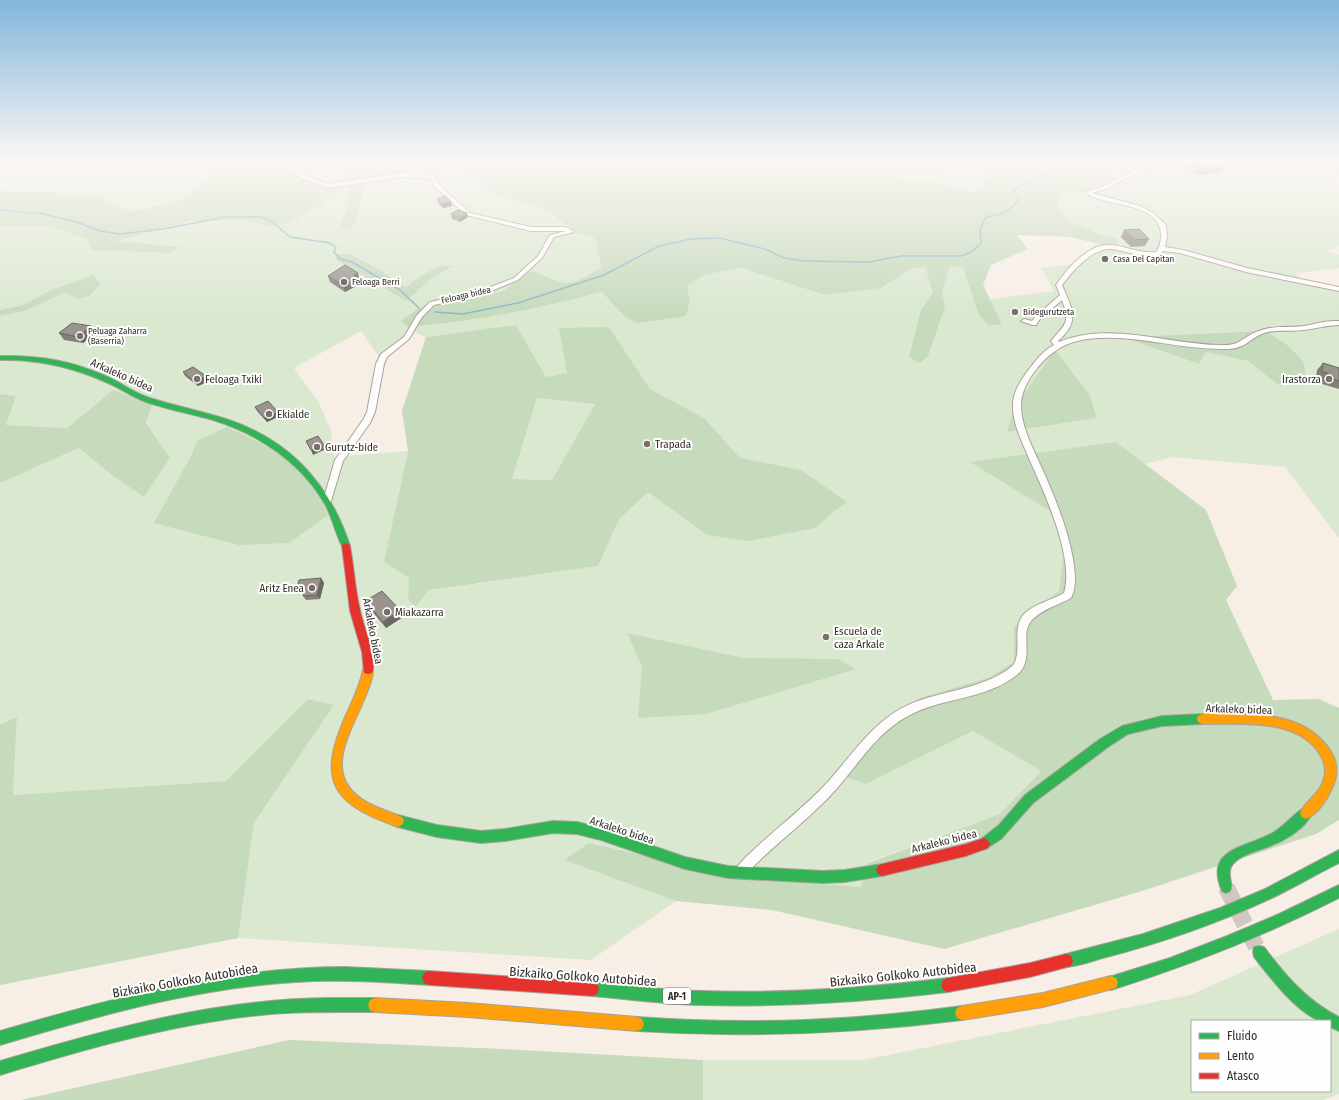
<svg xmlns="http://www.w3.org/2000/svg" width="1339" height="1100" font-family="'Fira Sans Condensed',sans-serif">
<rect width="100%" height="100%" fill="#f7eee6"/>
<path fill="#d9e8cf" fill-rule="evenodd" d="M0,162H100L115,165L232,162L218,170L181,200L132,212L92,193L0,191Z
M282,162H343L341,163L356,169L348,178L349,197L340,228L366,180L421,165L423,162H452L469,173L493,194L549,211L575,232L596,239L601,268C566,289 568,286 532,270L503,291L464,298L419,326C481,320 541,308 602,292L625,317L690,300L687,286L704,275L741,268L825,295L881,288L912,268L926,267L933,292L921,310L928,356L945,307L942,291L950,267L963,268L979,315L989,326L1002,324L990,299L1054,291L1041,268L1076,264L1096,243L1119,249L1117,238L1102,235L1070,222L1056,204L1064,195L1104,188L1116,179L1086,170H1077L1073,163L1339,162V177H1328L1339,184V246L1327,251L1339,255V268L1295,273L1305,282L1339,291V538L1285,467L1172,457L1145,464L1115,442L1053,513L1063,543L1068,579L1017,659L866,784L973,731L1041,771L1000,814L868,862L861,887L740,877L589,843L564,860L676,901L591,960L238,938L254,823L334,705L308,699L226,781L13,795L17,718L0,725V483L79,448L113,476L144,497L170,458L146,423L113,390L67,428L6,425L16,396L0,394V316L25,311L64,293L78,299L90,296L49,291L23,305L0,310V225L7,227L48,226L87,239L93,250L169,253L178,247L116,241L191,221H249L265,226L344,188H322L282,168ZM451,266L430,280L406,301L398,296L375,267L406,287L421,276ZM516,325L546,377L568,373L609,327L650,389L704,418L563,493L538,573L484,583L429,590L408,600L409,578L384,562L408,451L334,457L331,431L319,403L294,368L361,331L381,360L412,331L426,337ZM1131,337L1303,361L1277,384L1248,361L1206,352L1199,364L1132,340ZM1014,408L1097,418L1007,432ZM197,441L238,545L155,523L191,456Z
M747,162H881L890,169H945L939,162H978L991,172L974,192C901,172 823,169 747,162Z
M537,398L595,404L552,480L512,479Z
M1339,929V1094L1323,1100H703V1060H863L1190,995ZM1192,1021H1330V1091H1192Z"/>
<path fill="#c6dabc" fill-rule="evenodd" d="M100,162H196L115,165Z
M232,162H282V168L322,188H345L348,178L356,169L341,164L343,162H423L421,165L396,177L366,180L356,219L351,228L340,229L349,197L345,188L288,224L265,226L249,221H191L117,241L179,247L169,253L92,250L87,239L48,226L7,227L0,225V191L92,193L132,212L181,200L218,170Z
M452,162H747L880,174L945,184L974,192L991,173L978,162H1076L1073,163L1078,170H1086L1116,178L1104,188L1064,195L1057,204L1070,222L1102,235L1117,238L1119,249L1071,237L1017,235L1028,249L991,265L983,285L1002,324L989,326L979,315L963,268L950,267L942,291L945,307L928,356L920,363L909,357L921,310L933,292L925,267L912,268L881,288L825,295L741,268L704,275L687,286L690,300L686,316L637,323L625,317L602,292C541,308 481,320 419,326L412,331L401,321L418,309L464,298L503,291L532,270C568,286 566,289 601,268L596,239L575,232L549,211L493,194L469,173Z
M881,162H939L945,169H890Z
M336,254H349L375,267L406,287C420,277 435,264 452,266L430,280L406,301L336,260Z
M93,275L100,284L90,296L78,299L64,293L25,311L0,316V310L23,305L49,291Z
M516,325L546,377L567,373L559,328L609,327L650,389L704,418L740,458L801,470L847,502L833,512L815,528L748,541L707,535L648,492L619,519L598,566C541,573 486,583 429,590L416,606L408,600L409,578L384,562L408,451L402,411L426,337ZM537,398L595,404L552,480L512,479Z
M1266,331L1287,345L1303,361L1308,385L1277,384L1248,361L1206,352L1199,364L1131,340V337Z
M1055,350L1089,394L1097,418L1007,432L1014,408Z
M113,390L152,404L146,423L170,458L144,497L113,476L79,448L0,483V394L16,396L6,425L67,428Z
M227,427L261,443L313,476L328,515L289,543L238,545L154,523L191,456L197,441Z
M1116,442L1206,510L1237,586L1226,600L1273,700L1319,699L1339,708V820L1316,834L1142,891L944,949L772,910L676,901L564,860L589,843L740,877L861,887L868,863L1000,814L1041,771L973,731L866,784L840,775L891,718L917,699L990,677L1014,662V627L1059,591L1064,554L1055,514L970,462Z
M627,633L743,658L838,659L856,669L706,714L638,718L642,666Z
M308,699L334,705L254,823L238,938L0,985V725L17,717L13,795L226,781Z
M289,1040L503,1049L703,1060V1100H21Z"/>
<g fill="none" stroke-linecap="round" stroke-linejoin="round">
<path stroke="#89b8c8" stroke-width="1.5" d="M1064,167L1070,162
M0,210L43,214L77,222L100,231L120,234L163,229L225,217H261L272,222L290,237L330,243L336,247L334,252L340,259L352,262L400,290L419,308
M435,312L463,314L518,303L604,275L659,246L691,239L719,238L765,249L784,258L804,261L869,262L901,256H961L970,253L981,243L980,230L985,218C1000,214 1013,213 1019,197L1014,190L1031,179L1047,175"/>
<path stroke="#d0c8c0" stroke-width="17" stroke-dasharray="17 8" stroke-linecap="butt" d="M1226,887L1259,952"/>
<g stroke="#a8a29c" stroke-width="2">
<path id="street" d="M271,162H277L305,176L329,184L400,173L432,175L434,176L439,185L470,213L531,227H566L574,232L554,237L542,258L518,280L484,294L434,305L422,317L409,339L387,357L384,364L375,412L370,423L343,461L331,501L327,504L323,501L335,460L363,420L367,412L376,364L381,354L404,337L417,315L430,302L480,291L514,278L538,256L550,235L566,231H531L466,215L435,187L430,178L400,177L329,188L301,178Z
M1150,162H1156L1106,189L1092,193L1140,206L1153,213L1166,225L1167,236L1165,247L1183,250L1247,268L1339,287V291L1246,272L1180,253L1163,251L1160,255C1143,259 1128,251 1111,249C1093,247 1072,272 1062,285C1072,309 1081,321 1058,341L1059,342C1109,320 1173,346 1226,345C1241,345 1245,335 1259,331C1273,325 1289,328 1304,326C1314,324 1324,321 1334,321H1339V325C1327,325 1315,329 1303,330C1290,332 1276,329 1264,333C1248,339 1247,349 1225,349C1179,350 1133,333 1087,339C1065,342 1052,351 1038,367C1030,377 1021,391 1021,405C1021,425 1031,444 1039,462C1053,493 1067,525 1073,559C1075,572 1077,586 1071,598C1059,605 1042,609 1032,620C1019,633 1035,659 1018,674C987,700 942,697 908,716C874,734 855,770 830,796C802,825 770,848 743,877L739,879L735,877L733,873L735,869L745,858C770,833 799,812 823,787C848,761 868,727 900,709C934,690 978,692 1010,668C1025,657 1010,629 1024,614C1034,604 1052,600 1064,593C1075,557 1043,490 1028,456C1021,440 1012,422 1013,403C1014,390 1022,378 1030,368C1037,359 1044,350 1054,345L1051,341C1065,324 1071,323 1062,300L1040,319L1036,325H1032L1021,321L1024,319L1032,321L1035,317L1060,295L1056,285C1067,269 1087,244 1110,245C1126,246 1140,254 1156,252C1160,247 1161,241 1161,235C1161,200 1102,208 1085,192L1102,187Z"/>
</g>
<g stroke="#a8a29c" stroke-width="2">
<path id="fast" d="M0,356C35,355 69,360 101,374C117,380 131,391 147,397C174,406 202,411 229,420C291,441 330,485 350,546L349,548H343C336,535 333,520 326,506C303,464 259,434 213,420C189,413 164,409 141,400C129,395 120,388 108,383C73,367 39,359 0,360Z
M1202,714L1206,716L1207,719L1206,722L1202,724L1162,726L1128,734L1108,747L1033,803L1001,839L984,850L980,848L978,844L980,840L999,825L1025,795L1100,739L1122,726L1162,716Z
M1306,807L1310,809L1312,813C1305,830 1282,842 1265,848C1254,852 1237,856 1231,867C1227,876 1234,883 1230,891L1226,893L1222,891C1203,847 1248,848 1274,832C1285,826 1296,811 1306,807Z
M398,815L437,825L481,831L505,829L553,821L577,822L601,828L685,857L728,866L823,871L845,870L882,864L886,866L888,870L886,874L882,876L845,882L823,883L728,878L685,869L601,840L577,834L553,833L505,841L481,843L437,837L398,827L394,825L392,821L394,817Z
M1339,850V863C1317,874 1296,886 1274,897C1219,923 1161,943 1103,958C1092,961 1071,969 1061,966L1059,961L1061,956L1066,954L1143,934L1220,908L1265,889Z
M1339,885V898C1266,935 1190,965 1111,990L1106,988L1104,983L1106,978L1170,958L1227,936L1279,914Z
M1259,946L1264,947C1285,975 1307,1001 1339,1017V1031L1330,1027V1021C1326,1021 1321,1022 1318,1020C1294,1010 1270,977 1254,957L1253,952L1254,947Z
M345,967L429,971L434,973L436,978L434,983L429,985C385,982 340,979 296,982C195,988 97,1016 0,1045V1031C113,998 227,967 345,967Z
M948,978L953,980L955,985L953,990L948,992C866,1002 784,1007 701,1005C665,1004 628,999 592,996L587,994L585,989L587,984L592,982C628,986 665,990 701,991C784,994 866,988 948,978Z
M329,998H375L380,1000L382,1005L380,1010L375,1012C334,1012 292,1011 251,1016C165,1026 82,1050 0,1075V1061C108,1029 215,999 329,998Z
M962,1006L967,1008L969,1013L967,1018L962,1020C851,1034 749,1038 637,1031L632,1029L630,1024L632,1019L637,1017C749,1025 851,1021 962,1006Z"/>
</g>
<g stroke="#a8a29c" stroke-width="2">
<path id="slow" d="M368,666L372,667C375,674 370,684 368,690C354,729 317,775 368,803C379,809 391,812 402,817L404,821L402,825L398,827C343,807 316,789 341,727C348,708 359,691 363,670L364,667Z
M1202,714C1244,714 1299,709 1327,746C1336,757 1339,770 1334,784C1329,796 1319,814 1306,819L1302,817L1300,813C1306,800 1321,793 1324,778C1327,767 1323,759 1317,750C1293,718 1238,724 1202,724L1198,722L1197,719L1198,716Z
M1111,976L1116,978L1118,983L1116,988L1043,1007L962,1020L957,1018L955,1013L957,1008L962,1006L1043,993Z
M375,998L468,1003L637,1017L642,1019L644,1024L642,1029L637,1031L468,1017L375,1012L370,1010L368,1005L370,1000Z"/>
</g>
<g stroke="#a8a29c" stroke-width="2">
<path id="jam" d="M346,543L349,544L350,546C354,567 355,589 360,610C363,626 378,659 372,673L368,674L364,673L362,652L350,611L342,546L343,544Z
M984,838L988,840L990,844L988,848L966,856L882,876L878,874L876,870L878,866L882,864L966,844Z
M1066,954L1071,956L1073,961L1071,966L1030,977L948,992L943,990L941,985L943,980L948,978L1030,963Z
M429,971L592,982L597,984L599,989L597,994L592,996L429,985L424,983L422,978L424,973Z"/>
</g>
<use href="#street" fill="#fefcfb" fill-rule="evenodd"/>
<use href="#fast" fill="#30b455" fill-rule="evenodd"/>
<use href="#slow" fill="#ff9f0a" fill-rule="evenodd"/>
<use href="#jam" fill="#e5322d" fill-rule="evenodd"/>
</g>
<path fill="#857f7a" d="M1188,162H1217L1224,167L1220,173L1197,175L1185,167Z
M437,199L452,206L443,208L438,203Z
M451,214L468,217L460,222L452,219Z
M1124,230L1149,239L1145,246L1131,247L1121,237Z
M328,276L360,280H359L360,284L345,292L330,282Z
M91,326L96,333L83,343L64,340L59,333Z
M1323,363L1339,368V389L1322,384V380L1316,378L1317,370Z
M183,372L209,381L198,386L185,376Z
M255,407L278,412L280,416L267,422L257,411Z
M321,578L324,583L320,599L306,600L303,596L304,592H299L297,588Z
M365,601L400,610L403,617L386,628L369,608Z"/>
<path fill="#6c6863" d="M451,201L452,206L443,208L442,204Z
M467,213L468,217L460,222V218Z
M358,273L360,280H359L360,284L345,292L343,285L354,275Z
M91,326L96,333L83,343L78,337Z
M206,376L209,381L198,386L195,382Z
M278,412L280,416L267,422L264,418Z
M324,445L326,449L313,455L311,450Z
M321,578L324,583L320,599L317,595Z
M400,610L403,617L386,628L383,622Z"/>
<path fill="#9b948e" stroke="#6c6863" d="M1190,162H1217L1224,167L1200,169Z
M445,196L451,201L442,204L437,199Z
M458,210L467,213L460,218L451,214Z
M1139,229L1149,239L1134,240L1124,230Z
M345,265L358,273L354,275L358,278L343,285L328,276Z
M72,323L91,326L78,337L59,333Z
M1323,363L1339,368V381L1328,377V373L1322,372Z
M193,367L206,376L195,382L183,372Z
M268,401L278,412L264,418L255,407Z
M318,436L324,445L311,450L306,441Z
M321,578L317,595L303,596L305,587L297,588L299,580Z
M382,591L400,610L383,622L365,601Z"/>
<linearGradient id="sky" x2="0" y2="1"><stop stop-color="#82b6db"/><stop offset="0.51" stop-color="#fbf7f4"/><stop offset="1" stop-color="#fbf7f4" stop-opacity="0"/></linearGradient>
<rect width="1339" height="316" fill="url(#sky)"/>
<g fill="#78716a" stroke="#fefefe" stroke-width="1.5">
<circle cx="1105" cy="259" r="4"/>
<circle cx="344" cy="282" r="4"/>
<circle cx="1015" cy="312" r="4"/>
<circle cx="80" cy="336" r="4"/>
<circle cx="197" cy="379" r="4"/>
<circle cx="1329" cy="379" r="4"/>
<circle cx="269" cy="414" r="4"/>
<circle cx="647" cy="444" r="4"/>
<circle cx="317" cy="447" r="4"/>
<circle cx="312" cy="588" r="4"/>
<circle cx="387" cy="612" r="4"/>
<circle cx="826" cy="637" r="4"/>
</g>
<g text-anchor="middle" stroke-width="4" stroke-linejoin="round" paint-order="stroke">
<g font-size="9" fill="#342e28" stroke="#fefefe" text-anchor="start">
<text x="1113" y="262">Casa Del Capitan</text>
<text x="352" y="285">Feloaga Berri</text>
<text x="1023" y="315">Bidegurutzeta</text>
<text x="88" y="334">Peluaga Zaharra<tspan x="88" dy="10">(Baserria)</tspan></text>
</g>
<g font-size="9" fill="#342e28" stroke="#fefefe">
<text transform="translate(466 295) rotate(-13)" y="3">Feloaga bidea</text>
</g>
<rect fill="#fefefe" stroke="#716c68" stroke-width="1" x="663" y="988" width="28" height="16" rx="3"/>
<g font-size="10" font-weight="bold" fill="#342e28">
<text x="677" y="1000">AP-1</text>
</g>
<g font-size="11" fill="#342e28" stroke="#fefefe">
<text transform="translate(122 375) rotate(24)" y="4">Arkaleko bidea</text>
<text transform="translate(373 631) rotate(79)" y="4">Arkaleko bidea</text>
<text transform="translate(1239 709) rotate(2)" y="4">Arkaleko bidea</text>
<text transform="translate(622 830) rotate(18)" y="4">Arkaleko bidea</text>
<text transform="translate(944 841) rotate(-14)" y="4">Arkaleko bidea</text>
</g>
<g font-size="11" fill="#342e28" stroke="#fefefe" text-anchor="start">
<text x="205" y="383">Feloaga Txiki</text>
<text x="1321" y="383" text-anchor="end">Irastorza</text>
<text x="277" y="418">Ekialde</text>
<text x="655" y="448">Trapada</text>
<text x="325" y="451">Gurutz-bide</text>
<text x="304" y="592" text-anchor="end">Aritz Enea</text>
<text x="395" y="616">Miakazarra</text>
<text x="834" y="635">Escuela de<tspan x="834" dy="13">caza Arkale</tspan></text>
</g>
<g font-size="13" fill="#342e28" stroke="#fefefe">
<text transform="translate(903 974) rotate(-6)" y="5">Bizkaiko Golkoko Autobidea</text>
<text transform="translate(583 976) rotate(4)" y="5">Bizkaiko Golkoko Autobidea</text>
<text transform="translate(185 980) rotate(-10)" y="5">Bizkaiko Golkoko Autobidea</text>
</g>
</g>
<rect x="1191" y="1020" width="140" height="72" fill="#fefefe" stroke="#adaba8"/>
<rect x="1199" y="1033" width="20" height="6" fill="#30b455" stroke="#adaba8"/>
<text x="1227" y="1040" font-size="12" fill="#342e28">Fluido</text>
<rect x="1199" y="1053" width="20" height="6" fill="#ff9f0a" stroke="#adaba8"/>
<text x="1227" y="1060" font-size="12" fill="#342e28">Lento</text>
<rect x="1199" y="1073" width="20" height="6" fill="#e5322d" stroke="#adaba8"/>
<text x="1227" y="1080" font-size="12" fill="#342e28">Atasco</text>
</svg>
